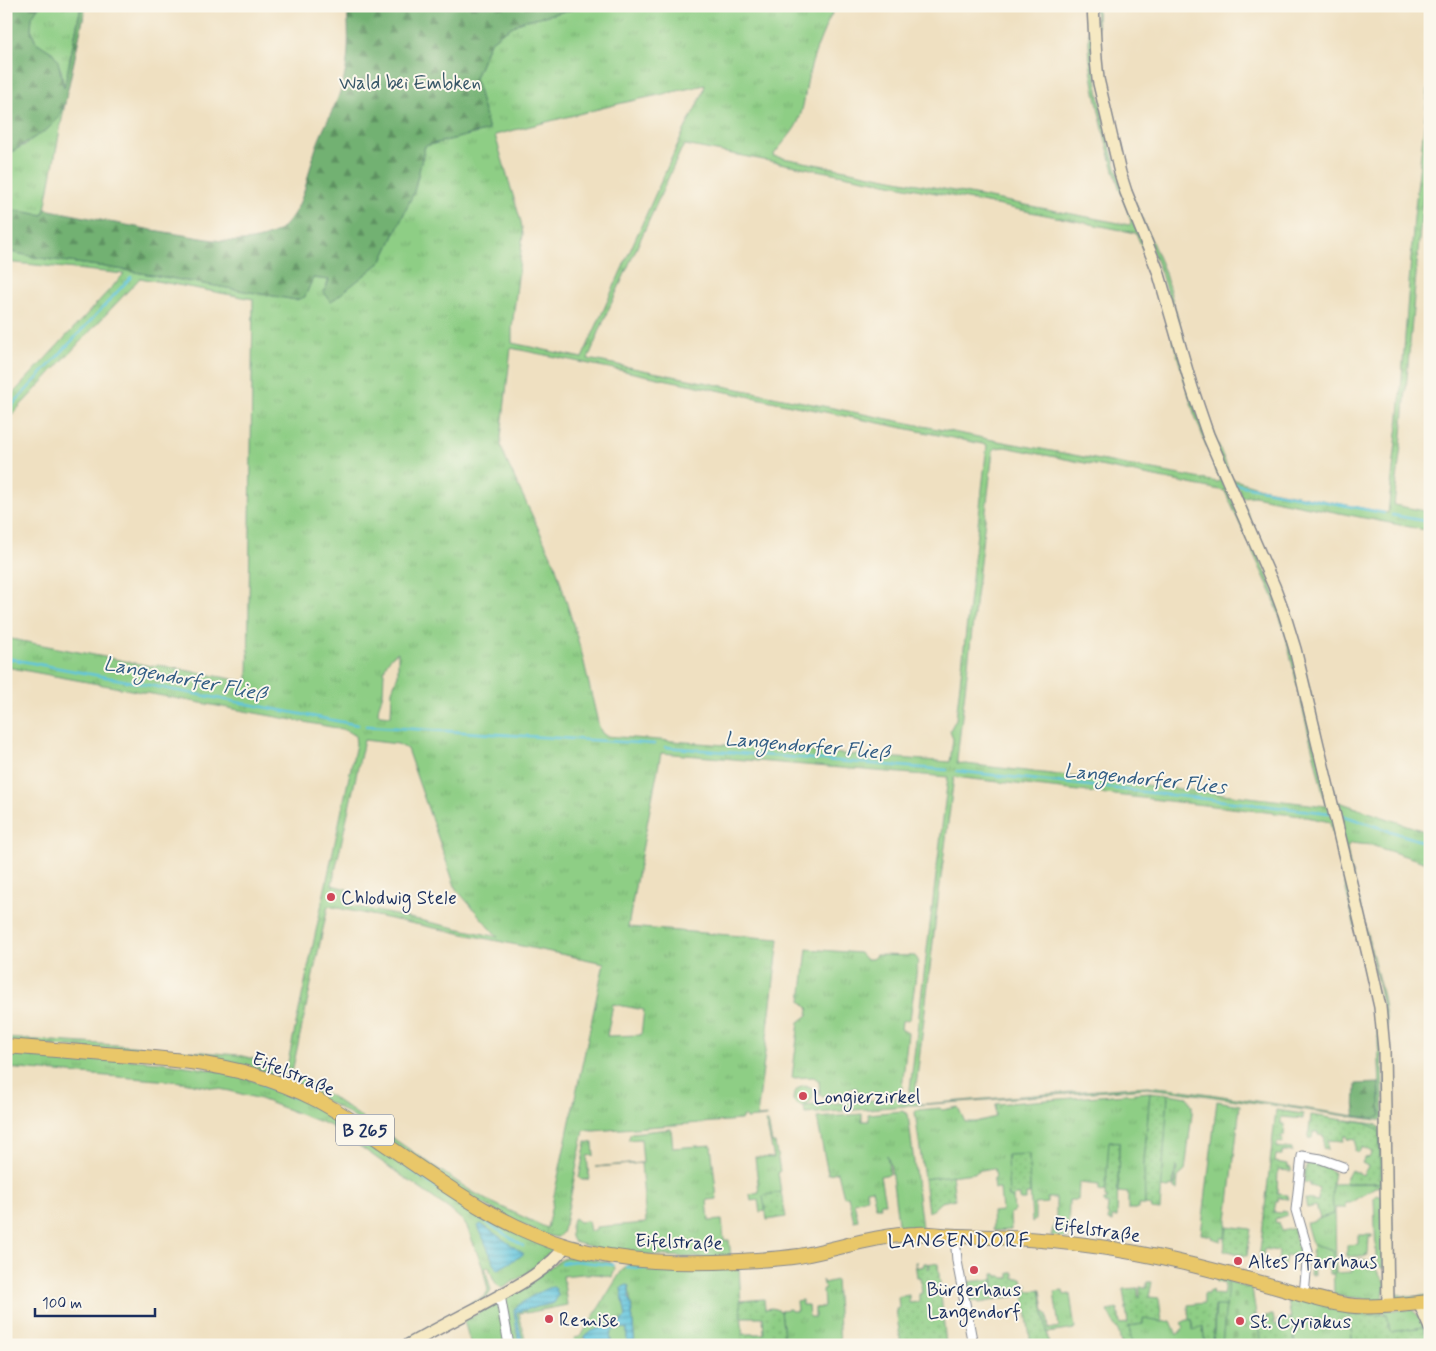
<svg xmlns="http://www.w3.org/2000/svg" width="1436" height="1351" font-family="Mynerve,sans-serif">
<defs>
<pattern id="grass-tufts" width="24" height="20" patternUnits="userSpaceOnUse" patternTransform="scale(1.25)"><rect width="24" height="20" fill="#8ece85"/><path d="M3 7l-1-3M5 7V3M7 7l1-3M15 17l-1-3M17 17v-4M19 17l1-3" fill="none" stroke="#7ab175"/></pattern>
<pattern id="forest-firs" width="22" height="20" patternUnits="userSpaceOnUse" patternTransform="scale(1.25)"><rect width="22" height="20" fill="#72b172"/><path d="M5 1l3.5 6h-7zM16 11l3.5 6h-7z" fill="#5d9061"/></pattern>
<pattern id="cemetery-stones" width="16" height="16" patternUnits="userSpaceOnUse" patternTransform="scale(1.25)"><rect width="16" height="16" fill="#8ece85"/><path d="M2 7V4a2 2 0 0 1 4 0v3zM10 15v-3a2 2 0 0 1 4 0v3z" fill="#7ab175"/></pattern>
<pattern id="garden-dots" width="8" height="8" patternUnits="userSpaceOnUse" patternTransform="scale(1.25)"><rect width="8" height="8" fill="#8ece85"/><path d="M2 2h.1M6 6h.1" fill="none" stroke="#7ab175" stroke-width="1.8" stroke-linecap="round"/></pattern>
<pattern id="water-rules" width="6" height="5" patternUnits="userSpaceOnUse" patternTransform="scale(1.25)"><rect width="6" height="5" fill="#60c5dd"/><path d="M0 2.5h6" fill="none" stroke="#4ea0b6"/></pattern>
</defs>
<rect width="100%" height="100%" fill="#fbf7ec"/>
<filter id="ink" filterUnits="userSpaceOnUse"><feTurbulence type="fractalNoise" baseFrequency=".02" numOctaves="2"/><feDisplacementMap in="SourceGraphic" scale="10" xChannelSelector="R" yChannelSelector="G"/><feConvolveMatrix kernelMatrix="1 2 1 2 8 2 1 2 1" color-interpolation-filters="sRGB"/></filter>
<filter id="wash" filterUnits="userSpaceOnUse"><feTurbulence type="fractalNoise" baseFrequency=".0096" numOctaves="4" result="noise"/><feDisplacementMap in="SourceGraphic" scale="20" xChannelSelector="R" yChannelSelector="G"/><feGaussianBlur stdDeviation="1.12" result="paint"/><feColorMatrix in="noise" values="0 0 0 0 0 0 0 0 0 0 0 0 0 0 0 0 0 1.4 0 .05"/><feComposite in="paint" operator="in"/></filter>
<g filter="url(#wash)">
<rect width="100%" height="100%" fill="#efe0c1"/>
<path fill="url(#grass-tufts)" stroke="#547e72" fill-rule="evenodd" d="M39,6H81L64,90L61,70L53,53L36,42L31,29L32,16Z
M588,6H836C825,26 816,48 810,70C805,87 805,106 798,122C792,135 780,145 773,156L1129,225L1131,223L1130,218C1113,173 1100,123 1092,75C1088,53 1089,29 1089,6H1091C1091,79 1108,154 1135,221V224L1134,226L1141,236L1154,269L1196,410L1223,477C1224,485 1220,484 1228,490L1267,575L1279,604L1295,656L1375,992C1382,1033 1382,1074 1384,1115L1382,1120H1375L1174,1091L1147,1088L919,1105H908L905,1106L805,1114L804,1106L909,1097L948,777L661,753L637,876L628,927L779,939L757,1117L767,1116V1117L746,1119L745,1116H743L741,1120L594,1131L584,1130L565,1224L562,1233L558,1237C547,1237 535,1231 526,1226C462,1197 407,1152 349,1114C331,1102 310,1095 292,1083L291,1080V1072L287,1071L285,1078H281L231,1065L207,1060L164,1055L6,1042V1038L131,1046L238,1055L263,1061L286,1071L356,744L355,735L342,729L6,667V638L151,666L158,665L248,682L253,299L140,278L6,421V401L124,274L6,262V251L40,258L112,268L296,300L305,296L313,278L329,280L324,292L331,301L382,261L414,192L425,146L489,130L475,78L490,42L503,32L522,21ZM705,85L703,93L681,137L582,358L512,343V328L523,234L521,222L495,135L622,103ZM685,145L911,188L1136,233L1155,278L1194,413L1220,481L1217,482L1207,480L993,440L588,359L607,313L681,150ZM511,348L987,445L956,719L950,730L953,739L950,762L606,736L602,733L599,727L582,654L555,564L506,460L501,446V437ZM1005,447L1225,491L1272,594L1284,629L1326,806L957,763V759L993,451L996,448ZM398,652V675L392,690L391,716L380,715L378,713C378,705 382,699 383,693C385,674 380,664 398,652ZM364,740L398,744L407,749L456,889L498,937L344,904L347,889L332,885ZM954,777L1302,816L1330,822L1373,1003L1378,1038L1381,1115L1380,1117L1375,1118L1355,1116L1176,1089L1147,1086L923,1104L917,1102L915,1095L937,908ZM328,906L604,963L547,1228L491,1202L471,1191L320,1089L292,1072ZM613,1004L644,1010L641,1035L607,1036Z
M1095,6H1098L1097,18L1099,58L1107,100L1121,160L1131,193L1164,270L1202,405L1232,479L1261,488L1388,513L1399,416L1414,217L1430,71V115L1401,446L1394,505L1430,512V531L1254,496L1242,497V501L1282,592L1295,628L1336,801L1430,833V864L1371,845L1350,843L1347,848L1349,861L1383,997L1386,1017L1388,1054L1393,1286C1397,1301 1418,1296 1430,1295V1298C1417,1299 1398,1305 1390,1292L1385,1039L1382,1003L1377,979L1347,861L1293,632L1269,570L1240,502L1239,499L1241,495L1239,489L1232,486L1229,481L1204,421L1161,273L1123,176L1101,81L1098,60Z
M65,103L44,215L6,209V155L26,144L58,118Z
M807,949L860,953L865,959H872L876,955L915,956L918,960L910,1019L902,1021L901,1029L908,1033L902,1088L899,1091L860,1094L857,1092V1088H851L847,1095L823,1097L820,1095L819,1081L814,1077L792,1078L799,1022L808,1015L809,1009L801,1001Z
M6,1050L160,1062L231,1073L308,1100L551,1248L552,1256L550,1259L503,1288C494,1286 492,1275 489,1267L485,1268L491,1290L486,1298L403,1345H398L485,1296L488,1290L483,1268L467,1227L462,1220L449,1209L331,1126L260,1099L230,1091L183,1082L6,1068Z
M1150,1092L1144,1164L1145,1205H1139V1209H1128V1193L1118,1192L1119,1142L1110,1141L1105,1192L1099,1191V1185L1079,1183L1078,1200H1069L1068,1238L1051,1236L1056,1217V1198H1047V1203L1035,1204V1219L1034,1221L1032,1222L1028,1154L1007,1156L1009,1197L1013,1198L1014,1212L1010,1213L1011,1230L994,1231L993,1230L992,1212L1002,1211L1000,1189H994L993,1181L996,1177L994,1168L981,1170L974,1173L924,1179L915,1112L917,1110L940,1108L942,1110L958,1107L965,1122H975L995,1117L996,1104Z
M1168,1094L1188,1097L1192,1106V1114L1185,1171L1178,1177L1177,1190L1174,1189L1177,1166L1176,1165L1173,1187L1170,1186L1169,1189L1161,1188Z
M1217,1101L1240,1105L1225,1238H1221V1241L1211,1238L1212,1236L1201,1234Z
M902,1111L908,1114L922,1228L899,1230L891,1168L887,1155L890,1174L880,1176L885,1203H880L881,1207H876L872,1189L866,1190L867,1198L854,1202L858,1220L854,1221L848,1196L844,1197L838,1172L828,1174L817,1118L862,1114V1121H869L868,1114Z
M1347,1120L1374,1124L1377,1125L1382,1131L1385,1186L1375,1187L1350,1203H1345V1208H1335L1336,1273L1352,1272V1266H1347V1259C1376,1260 1369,1262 1386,1283L1382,1300L1372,1301L1371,1299L1334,1296L1333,1250L1312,1244L1306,1223L1333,1214L1332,1184L1380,1183V1134Z
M766,1122H768L772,1143H775L780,1171L778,1172L781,1192L764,1196L765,1211L760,1212L758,1200L751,1201L750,1194L759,1192L755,1157L774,1158Z
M671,1129L673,1148L711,1145L717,1199L707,1200L709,1221L722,1220L724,1240H729L731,1257L698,1258L610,1252L574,1242C568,1235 571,1227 573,1219L574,1218L579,1222L588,1221L590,1231H596V1227L646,1223L641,1163L595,1167L643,1163L641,1139L628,1140L631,1133Z
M586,1142L593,1143L594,1155L587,1156L589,1179L582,1180L579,1178Z
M1377,1195L1383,1197V1269L1378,1265L1376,1257L1374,1198Z
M1358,1235H1372V1237H1369L1368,1254L1363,1257L1347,1256V1245L1358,1244Z
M577,1256L612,1263L615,1268L612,1277C594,1272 581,1274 563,1276L567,1305L526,1313V1312L519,1313L526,1345H512L505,1300L509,1294L559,1261L568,1257Z
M630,1263L739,1266L743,1345H635L629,1286L621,1288L626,1317L619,1323L610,1324L585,1336L586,1338L582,1339V1341L575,1343L574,1338L579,1337L583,1333L621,1272L626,1266Z
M993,1279L996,1300L979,1303L978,1301L971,1302L967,1282Z
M822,1280L824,1283L836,1280L840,1345H785L781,1310L790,1309L791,1311H797L796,1301L802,1300V1305H808L809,1317H815V1308L824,1307L823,1290H825V1286L823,1285Z
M1040,1289H1041L1044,1311L1047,1314L1049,1329L1059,1327L1054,1292L1063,1291L1064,1295L1070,1294L1075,1329L1047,1333Z
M1289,1295L1382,1310L1383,1314L1364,1316L1349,1314L1353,1345H1295L1288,1300Z
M496,1303L498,1304L508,1345H471L464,1321Z
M1216,1305L1226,1306L1222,1345H1213Z
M1384,1310H1412C1421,1316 1425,1328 1430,1338V1342L1423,1327L1390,1332L1387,1314H1385Z
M1142,1318L1162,1322L1171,1321L1177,1335L1184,1327L1181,1323L1189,1319L1203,1326L1205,1345H1132L1129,1326L1143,1324Z
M624,1328L627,1329V1345H614C610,1341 610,1337 611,1332L615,1329Z"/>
<path fill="url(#forest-firs)" stroke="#467068" d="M6,6H39L32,17L31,29L36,42L53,53L58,61L64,88L81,6H86L65,103L58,118L48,129L6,155Z
M347,6H588L522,21L503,32L490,42L475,78L489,130L425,146L414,192L382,261L331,302L324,292L329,280L313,278L305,297L296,300L112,268L40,258L6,251V209L43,215L45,209C91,218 137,228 183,235C203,238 224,243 243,241C256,240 273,236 282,228C307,204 306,175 317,145C324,126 335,108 341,89C350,62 349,34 347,6Z
M1379,1083L1381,1115L1380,1117L1375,1118L1355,1116L1356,1084Z"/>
<path fill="url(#cemetery-stones)" stroke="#547e72" d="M1228,1281L1252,1289L1261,1345H1222Z"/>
<path fill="url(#garden-dots)" stroke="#547e72" d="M1150,1092L1168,1094L1160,1210L1151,1209L1152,1206L1145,1205L1144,1164Z
M1276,1110L1303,1114V1119L1281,1117V1124H1285L1284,1136H1281V1139H1283L1282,1143L1277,1142V1147L1292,1149V1152L1282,1151V1155H1276L1275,1162L1288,1164V1167L1291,1168V1171L1278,1170L1277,1194L1288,1195V1199L1279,1198L1278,1201H1276L1274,1212L1280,1213L1282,1211L1287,1212V1215L1275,1219L1276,1223L1279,1222L1282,1231L1295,1228V1239L1302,1241L1305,1251L1303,1268H1300L1301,1257L1286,1255L1284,1266H1281V1262H1278L1279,1251L1264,1249L1263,1260H1259Z
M1311,1115L1364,1123L1376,1128L1380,1134V1183H1344L1351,1170L1363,1175L1368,1166L1362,1163L1365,1157L1369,1158L1372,1152L1362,1147L1359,1152L1355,1151L1356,1140L1347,1139V1136H1344L1343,1141L1328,1140L1327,1150L1323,1149L1324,1136L1318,1135V1132H1313L1312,1138H1308Z
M1109,1141L1119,1142L1117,1217H1112V1222L1108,1221L1109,1215L1107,1214L1108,1204H1104V1201H1107V1198L1105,1197Z
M1029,1154L1030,1194H1026V1200H1020V1195H1015L1013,1198L1009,1197L1007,1155Z
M1314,1162L1319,1163L1334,1172L1332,1184L1333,1214L1320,1218L1316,1206L1307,1208L1305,1199L1318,1201L1319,1188L1310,1186V1183L1304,1182C1305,1174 1303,1163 1314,1162Z
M952,1175L955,1199L941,1202L931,1211L928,1212L924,1179Z
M781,1192L786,1217L767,1220L763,1196Z
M1227,1226L1251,1229L1247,1256L1224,1250Z
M1313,1244L1333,1250L1334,1274H1329V1263H1313L1314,1275H1310Z
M915,1262H917L916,1267H922V1266H924V1263H927L928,1268H930L929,1263L938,1264L946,1345H901L896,1309L899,1308L898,1297L909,1295V1303L919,1302V1294L922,1293L920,1277H917Z
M1009,1273H1014V1278H1022L1023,1284H1028L1027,1292L1040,1289L1049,1345H1031L1024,1295L996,1299L993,1274H996L997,1276H1002L1004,1278H1009Z
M1217,1277L1228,1281L1226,1306H1215L1213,1345H1205L1203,1326L1193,1330L1192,1319H1189L1188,1305L1204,1303V1294H1208L1209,1291H1212V1290L1213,1294L1223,1295L1225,1284L1217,1282Z
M1147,1282H1152L1149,1297L1159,1298L1162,1322L1143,1319V1324L1129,1326L1132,1345H1121L1119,1333L1107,1311L1118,1309L1120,1324L1128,1323L1123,1289L1138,1288V1296L1140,1297V1287H1147Z
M764,1299L765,1309L772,1308L781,1311L785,1345H743L742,1334H764L763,1317H741L740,1301Z
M1349,1314L1364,1316L1387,1314L1390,1332L1423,1327L1430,1342V1345H1353Z
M1273,1315L1275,1325L1278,1324V1320L1291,1318L1295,1345H1261L1258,1324L1266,1325L1265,1316Z"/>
<path fill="#8ece85" stroke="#547e72" d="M805,1085L812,1088C817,1102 802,1113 793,1100C793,1093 798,1086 805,1085Z"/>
<path fill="url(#water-rules)" stroke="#3e7a9e" d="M481,1224L524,1254L497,1270L478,1226Z
M627,1285L629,1286V1299L631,1304L635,1345H627V1329L624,1328L615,1329L611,1332C610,1337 610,1341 614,1345H586L585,1343L587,1342L585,1336L590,1332L598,1329L610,1324L619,1323L626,1317L621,1288Z
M553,1287L556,1289L558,1296L554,1303L516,1312L523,1345H519L514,1310L515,1308C525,1300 540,1290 553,1287Z"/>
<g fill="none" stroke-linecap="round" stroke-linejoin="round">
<path stroke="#60c5dd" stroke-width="2.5" d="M6,412L131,277
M1234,484L1384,513
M1392,515L1430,522
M6,658L358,725
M366,726L654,744
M665,747L947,770
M957,771L1330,813
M1338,814L1430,844
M263,1085L276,1090
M281,1092L297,1098
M307,1103L322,1110
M335,1118L468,1209
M480,1218L523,1246
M561,1263L575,1261L613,1265
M627,1267L673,1270L697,1269"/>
</g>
</g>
<g filter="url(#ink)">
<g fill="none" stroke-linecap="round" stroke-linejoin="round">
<g stroke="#858890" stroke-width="11">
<path id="street" d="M955,1236L957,1261L973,1345
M500,1295L509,1345
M1304,1295L1308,1251L1296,1210L1302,1156L1321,1159L1343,1167"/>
</g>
<g stroke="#858890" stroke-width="14">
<path id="secondary" d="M1093,6L1096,59L1098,79L1120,173L1126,192L1158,271L1192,388L1208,435L1274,586L1284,613L1295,649L1371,967L1380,1007L1384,1049L1388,1306
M1419,1303L1430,1328
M408,1345C431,1332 454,1320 477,1308C503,1293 549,1272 565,1246"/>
</g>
<g stroke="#858890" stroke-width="16">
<path id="primary" d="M6,1046C43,1049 81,1052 118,1055C189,1060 255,1067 319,1101C341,1113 362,1127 382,1142C441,1182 500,1227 569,1247C624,1263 683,1264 740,1261C760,1260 779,1259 799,1256C838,1249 876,1235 916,1234C931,1233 946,1236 960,1236C1032,1237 1105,1245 1175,1261C1211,1269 1247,1279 1283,1289C1307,1296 1331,1304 1355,1306C1380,1308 1405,1304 1430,1302"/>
</g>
<use href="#street" stroke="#fff" stroke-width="9"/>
<use href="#secondary" stroke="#f6e9c3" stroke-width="11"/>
<use href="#primary" stroke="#e9c769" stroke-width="14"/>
</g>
</g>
<g fill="#d1495b" stroke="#fbf7ec" stroke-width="2">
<circle cx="331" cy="897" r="5"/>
<circle cx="803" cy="1096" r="5"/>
<circle cx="1238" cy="1261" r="5"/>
<circle cx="974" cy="1270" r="5"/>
<circle cx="549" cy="1319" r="5"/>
<circle cx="1240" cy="1321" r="5"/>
</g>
<g text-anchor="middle" stroke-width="4" stroke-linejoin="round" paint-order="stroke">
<rect fill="#fbf7ec" stroke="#5e6b89" stroke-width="1" x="336" y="1114.5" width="58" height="31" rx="4"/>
<g font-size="18" font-weight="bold" fill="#1b2f5e">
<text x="365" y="1136">B 265</text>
</g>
<g font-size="19" fill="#385768" stroke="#fbf7ec">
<text x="410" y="89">Wald bei Embken</text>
</g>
<g font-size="19" fill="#1b2f5e" stroke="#fbf7ec" text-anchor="start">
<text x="341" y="904">Chlodwig Stele</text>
<text x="813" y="1103">Longierzirkel</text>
<text x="1248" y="1268">Altes Pfarrhaus</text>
<text x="974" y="1296" text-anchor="middle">Bürgerhaus<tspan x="974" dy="22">Langendorf</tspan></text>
<text x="559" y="1326">Remise</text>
<text x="1250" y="1328">St. Cyriakus</text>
</g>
<g font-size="19" fill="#1b2f5e" stroke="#fbf7ec">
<text transform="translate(294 1073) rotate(22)" y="7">Eifelstraße</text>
<text transform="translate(1097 1229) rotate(8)" y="7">Eifelstraße</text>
<text transform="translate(679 1241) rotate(2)" y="7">Eifelstraße</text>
</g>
<g font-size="20" font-style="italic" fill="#305c84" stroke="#fbf7ec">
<text transform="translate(185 678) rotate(11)" y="7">Langendorfer Fließ</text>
<text transform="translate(807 745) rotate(5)" y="7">Langendorfer Fließ</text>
<text transform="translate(1145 778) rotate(6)" y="7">Langendorfer Flies</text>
</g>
<g font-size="21" letter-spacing="1" fill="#1b2f5e" stroke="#fbf7ec">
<text x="959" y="1247">LANGENDORF</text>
</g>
</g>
<rect width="1436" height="1351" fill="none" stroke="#fbf7ec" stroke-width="25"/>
<path d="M35 1308v8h120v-8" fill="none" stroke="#1b2f5e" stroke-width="2.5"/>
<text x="42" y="1308" font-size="15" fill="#1b2f5e" stroke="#fbf7ec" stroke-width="4" paint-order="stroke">100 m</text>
</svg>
